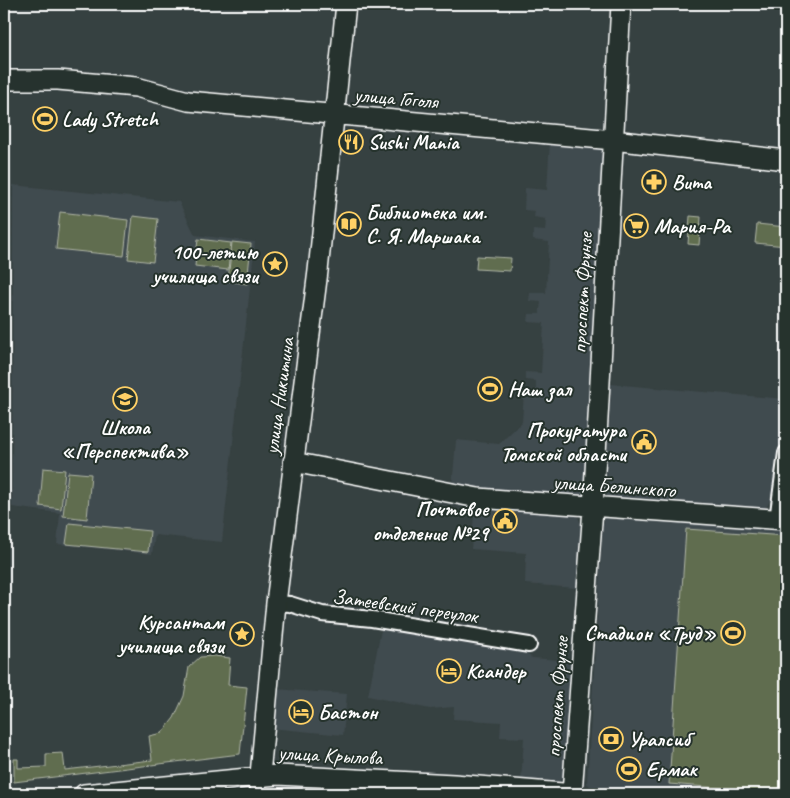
<svg xmlns="http://www.w3.org/2000/svg" width="790" height="798" font-family="Caveat,sans-serif">
<rect width="100%" height="100%" fill="#364141"/>
<filter id="ink" filterUnits="userSpaceOnUse"><feTurbulence type="fractalNoise" baseFrequency=".02" numOctaves="2"/><feDisplacementMap in="SourceGraphic" scale="10" xChannelSelector="R" yChannelSelector="G"/><feConvolveMatrix kernelMatrix="1 2 1 2 8 2 1 2 1" color-interpolation-filters="sRGB"/></filter>
<g filter="url(#ink)">
<path fill="#414b4f" d="M550,140L603,148L583,494L581,496L452,488L456,440L499,444L522,422L524,393H536V381L525,380V372L541,373L544,323L528,322L529,314H540V310L541,302L529,301L530,293H546L549,242L533,240V230L545,231L546,219L534,217L535,211L524,210L525,188L547,190Z
M13,185L179,202L195,235L255,242L222,542L155,535L152,554L57,544L60,513L12,507Z
M611,384L786,399V421L771,499L767,506L763,509L609,499L606,493Z
M475,504L571,513L577,516L581,523L577,588L525,584L526,553L471,549Z
M605,518L681,522L786,532V794H704L591,787L587,783L603,524Z
M382,625L527,654L532,658L572,661L564,775L560,781L552,784L521,782L524,738L500,737L501,722L453,719L454,707L430,709L368,696Z
M274,689L347,694L343,735L270,728Z"/>
<path fill="#616d4f" stroke="#b0b6a7" d="M60,212L128,220L124,256L56,249Z
M133,216L158,219L153,262L128,259Z
M690,216L701,217L699,245L688,244Z
M757,224L786,227V246L755,243Z
M198,239L231,243L228,270L195,266Z
M232,242L251,244L247,284L228,281Z
M477,256L511,258L510,271L476,269Z
M43,468L65,470L61,509L40,506Z
M68,472L91,474L87,519L63,516Z
M69,523L150,531L148,552L66,544Z
M686,529L786,536V794H744V790L669,784Z
M214,656L230,658L228,685L247,687L240,754L14,782V759H18V768L46,767V754L63,753L65,770L152,760L149,736L162,733L174,718L184,696L189,667L200,657Z"/>
<g fill="none" stroke-linecap="round" stroke-linejoin="round">
<g stroke="#fff" stroke-width="18">
<path id="street" d="M777,520L786,453
M276,603L290,604L322,614L372,619L529,645
M257,794L260,775"/>
</g>
<g stroke="#fff" stroke-width="22">
<path id="secondary" d="M4,80H58L136,87L188,101L613,140L786,160
M293,462L478,498L786,520
M260,775L276,603L318,271L346,4
M84,794L277,775L454,784L575,794
M572,794L593,508L621,4"/>
</g>
<use href="#street" stroke="#26332d" stroke-width="14"/>
<use href="#secondary" stroke="#26332d" stroke-width="19"/>
</g>
</g>
<defs>
<g id="stadium-ring" transform="scale(1.25)"><circle r="9.5" fill="#26332d" stroke="#ffd166" stroke-width="1.5"/><path d="M0-5a6.5 5 0 1 0 0 10a6.5 5 0 1 0 0-10ZM-3.5-1.8h7v3.6h-7Z" fill="#ffd166"/></g>
<g id="restaurant-ring" transform="scale(1.25)"><circle r="9.5" fill="#26332d" stroke="#ffd166" stroke-width="1.5"/><path d="M-5-6h1v4h1v-4h1v4h1v-4h1v5L-1.5 .5V6h-2V.5L-5-1ZM5-6V6H3V1.5H1.5Q1.5-4 5-6Z" fill="#ffd166"/></g>
<g id="pharmacy-ring" transform="scale(1.25)"><circle r="9.5" fill="#26332d" stroke="#ffd166" stroke-width="1.5"/><path d="M-2-6h4v4h4v4h-4v4h-4v-4h-4v-4h4Z" fill="#ffd166"/></g>
<g id="library-ring" transform="scale(1.25)"><circle r="9.5" fill="#26332d" stroke="#ffd166" stroke-width="1.5"/><path d="M-6-4Q-3-5.5-.7-3.5V5Q-3 3-6 4ZM6-4Q3-5.5 .7-3.5V5Q3 3 6 4Z" fill="#ffd166"/></g>
<g id="supermarket-ring" transform="scale(1.25)"><circle r="9.5" fill="#26332d" stroke="#ffd166" stroke-width="1.5"/><path d="M-6-5.5h2.5l.6 2H6L4.5 2H-2.5L-4.4-4H-6ZM-1.5 3.2a1.3 1.3 0 1 0 .1 0ZM3 3.2a1.3 1.3 0 1 0 .1 0Z" fill="#ffd166"/></g>
<g id="sight-ring" transform="scale(1.25)"><circle r="9.5" fill="#26332d" stroke="#ffd166" stroke-width="1.5"/><path d="M0-6L1.8-2.2L6-1.7L2.9 1.2L3.7 5.4L0 3.3L-3.7 5.4L-2.9 1.2L-6-1.7L-1.8-2.2Z" fill="#ffd166"/></g>
<g id="school-ring" transform="scale(1.25)"><circle r="9.5" fill="#26332d" stroke="#ffd166" stroke-width="1.5"/><path d="M0-5L7-2L0 1L-7-2ZM-4 1L0 2.5L4 1V4Q0 6-4 4Z" fill="#ffd166"/></g>
<g id="civic-ring" transform="scale(1.25)"><circle r="9.5" fill="#26332d" stroke="#ffd166" stroke-width="1.5"/><path d="M-.6-6.5H3V-4.5H.6V-3L4-1V1h2V6H-6V1h2V-1L-.6-3ZM-1.2 2.5V6h2.4V2.5Z" fill="#ffd166"/></g>
<g id="hotel-ring" transform="scale(1.25)"><circle r="9.5" fill="#26332d" stroke="#ffd166" stroke-width="1.5"/><path d="M-6-4.5h1.5V1H6V5H4.5V3h-9V5H-6ZM-4 0a1.8 1.8 0 1 1 3.6 0ZM.5 0V-2.5h3Q6-2.5 6 0Z" fill="#ffd166"/></g>
<g id="bank-ring" transform="scale(1.25)"><circle r="9.5" fill="#26332d" stroke="#ffd166" stroke-width="1.5"/><path d="M-6-4H6V4H-6ZM0-2.3a2.3 2.3 0 1 0 0 4.6a2.3 2.3 0 1 0 0-4.6Z" fill="#ffd166"/></g>
</defs>
<g fill-rule="evenodd">
<use href="#stadium-ring" x="45" y="119"/>
<use href="#restaurant-ring" x="351" y="142"/>
<use href="#pharmacy-ring" x="654" y="182"/>
<use href="#library-ring" x="349" y="224"/>
<use href="#supermarket-ring" x="636" y="226"/>
<use href="#sight-ring" x="275" y="264"/>
<use href="#stadium-ring" x="490" y="389"/>
<use href="#school-ring" x="125" y="399"/>
<use href="#civic-ring" x="644" y="442"/>
<use href="#civic-ring" x="505" y="521"/>
<use href="#stadium-ring" x="733" y="633"/>
<use href="#sight-ring" x="242" y="634"/>
<use href="#hotel-ring" x="449" y="671"/>
<use href="#hotel-ring" x="301" y="712"/>
<use href="#bank-ring" x="611" y="739"/>
<use href="#stadium-ring" x="629" y="769"/>
</g>
<g text-anchor="middle" stroke-width="4" stroke-linejoin="round" paint-order="stroke">
<g font-size="21" fill="#fff" stroke="#26332d">
<text transform="translate(396 98) rotate(5)" y="7">улица Гоголя</text>
<text transform="translate(582 293) rotate(-87)" y="7">проспект Фрунзе</text>
<text transform="translate(279 396) rotate(-82)" y="7">улица Никитина</text>
<text transform="translate(614 486) rotate(4)" y="7">улица Белинского</text>
<text transform="translate(405 606) rotate(8)" y="7">Затеевский переулок</text>
<text transform="translate(557 697) rotate(-86)" y="7">проспект Фрунзе</text>
<text transform="translate(330 755) rotate(3)" y="7">улица Крылова</text>
</g>
<g font-size="21" font-weight="bold" fill="#fff" stroke="#26332d" text-anchor="start">
<text x="62" y="126">Lady Stretch</text>
<text x="368" y="149">Sushi Mania</text>
<text x="672" y="189">Вита</text>
<text x="366" y="219">Библиотека им.<tspan x="366" dy="24">С. Я. Маршака</tspan></text>
<text x="654" y="233">Мария-Ра</text>
<text x="258" y="259" text-anchor="end">100-летию<tspan x="258" dy="24">училища связи</tspan></text>
<text x="508" y="396">Наш зал</text>
<text x="125" y="434" text-anchor="middle">Школа<tspan x="125" dy="24">«Перспектива»</tspan></text>
<text x="626" y="437" text-anchor="end">Прокуратура<tspan x="626" dy="24">Томской области</tspan></text>
<text x="488" y="516" text-anchor="end">Почтовое<tspan x="488" dy="24">отделение №29</tspan></text>
<text x="224" y="629" text-anchor="end">Курсантам<tspan x="224" dy="24">училища связи</tspan></text>
<text x="716" y="640" text-anchor="end">Стадион «Труд»</text>
<text x="466" y="678">Ксандер</text>
<text x="318" y="719">Бастон</text>
<text x="628" y="746">Уралсиб</text>
<text x="646" y="776">Ермак</text>
</g>
</g>
<rect width="790" height="798" fill="none" stroke="#26332d" stroke-width="20"/>
<rect x="10" y="10" width="770" height="778" fill="none" stroke="#fff" stroke-width="2" filter="url(#ink)"/>
</svg>
